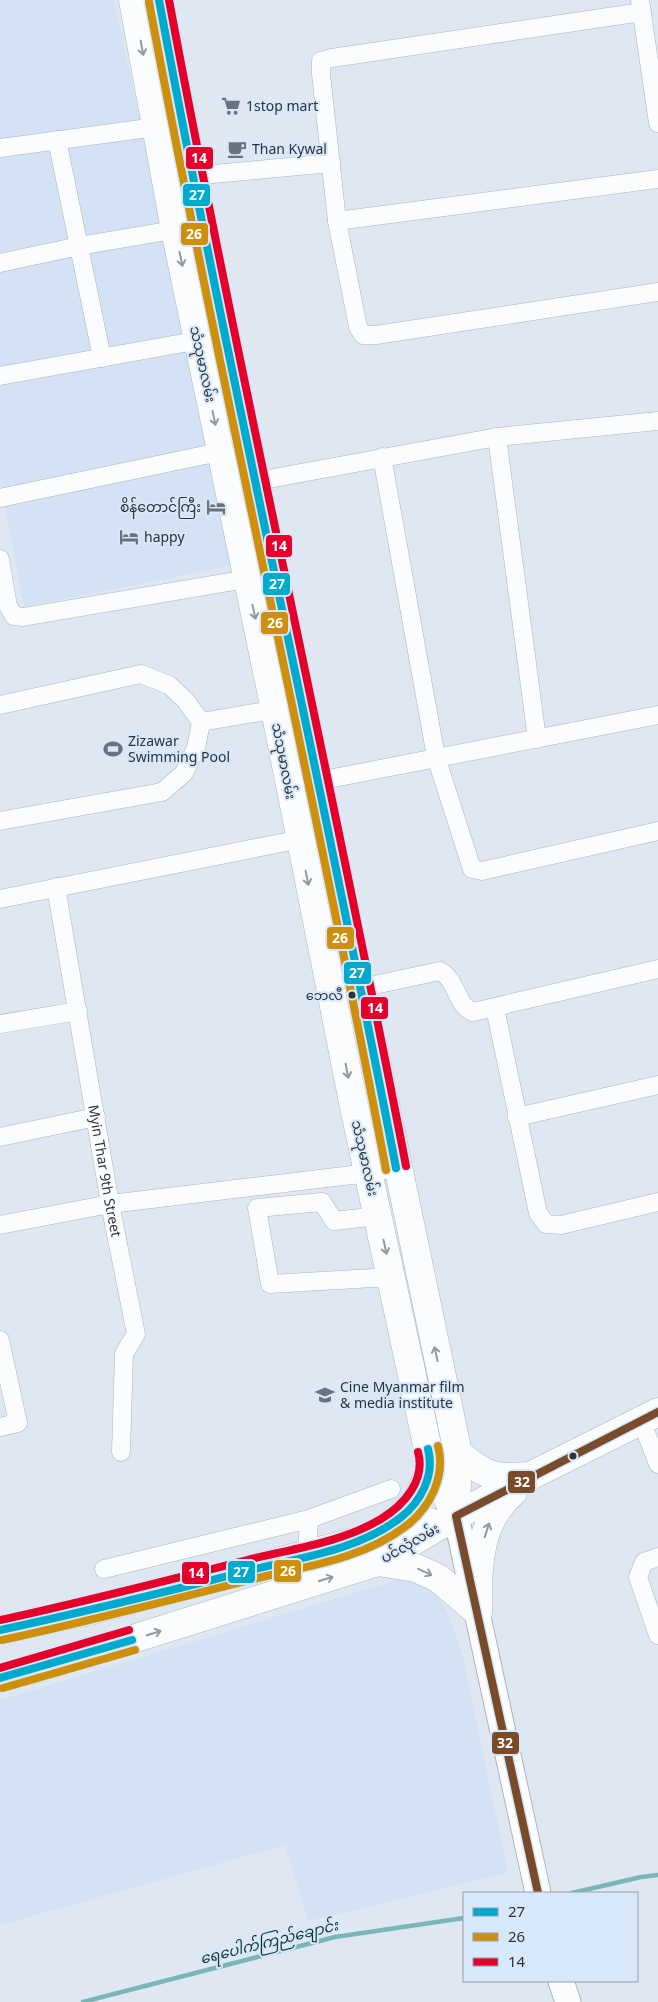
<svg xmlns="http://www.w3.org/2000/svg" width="658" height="2002" font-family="'Noto Sans','Noto Sans Myanmar',sans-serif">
<rect width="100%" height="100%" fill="#dfe8f2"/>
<path fill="#d3e3f5" d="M0,0H114L236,565L24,607L0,479Z
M404,1578L427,1582L446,1609L462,1653L508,1873L308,1921L285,1845L0,1925V1700Z"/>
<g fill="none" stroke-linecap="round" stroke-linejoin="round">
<path stroke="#7ab6b6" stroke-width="4.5" d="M572,1893L641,1877L658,1875
M83,2002L335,1937L464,1918"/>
<g stroke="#acb3bb" stroke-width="19">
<g id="street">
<path d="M640,0L658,123"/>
<path d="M642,12L332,58L321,61V74L337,221L358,327L363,335H376L658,292"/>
<path d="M57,140L102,358"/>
<path d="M0,148L156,127"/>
<path d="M182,177L331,163"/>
<path d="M337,221L658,179"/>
<path d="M0,263L79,246L185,228"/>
<path d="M0,376L206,339"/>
<path d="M497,437L537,739"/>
<path d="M382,457L436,757L472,869L482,871L658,831"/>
<path d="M246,483L497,437L658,421"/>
<path d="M0,498L229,450"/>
<path d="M0,559L8,606L14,616L23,617L247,579"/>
<path d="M0,705L141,674L169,685L186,701L201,722L196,748L184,773L162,792L0,821"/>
<path d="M201,722L284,708"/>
<path d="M308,783L658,715"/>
<path id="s1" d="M56,887L110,1204L136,1334L124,1354L121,1452"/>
<path d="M0,899L311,837"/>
<path d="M360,988L440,971C458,981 456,1006 473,1012L658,969"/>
<path d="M495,1008L538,1213L546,1224L561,1225L658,1202"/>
<path d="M0,1024L78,1011"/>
<path d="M517,1117L658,1085"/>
<path d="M0,1137L96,1117"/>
<path d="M378,1216L334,1221L322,1202L257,1208L270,1284L391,1277"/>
<path d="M0,1225L110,1204L369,1173L396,1168"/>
<path d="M0,1340L18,1423L0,1427"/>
<path d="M641,1420L658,1464"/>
<path d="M307,1555L309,1519"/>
<path d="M658,1557L644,1562L638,1577L658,1635"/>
<path d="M104,1569L309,1519L391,1489"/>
</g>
</g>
<g stroke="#acb3bb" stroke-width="27">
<path id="secondary" d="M456,1516L538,1893
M561,1981L568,2002"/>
</g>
<g stroke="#acb3bb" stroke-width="29">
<path id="primary" d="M133,0L175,230L275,710L355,1112L431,1463L456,1516
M159,0L201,225L458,1453L456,1510
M458,1453C484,1476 495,1479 529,1476
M382,1529C411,1512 423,1496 431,1463
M378,1562L416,1568L438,1578L478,1612
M478,1612C478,1568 477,1523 513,1492
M0,1630L93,1610L430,1522
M0,1678L40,1668L378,1562L456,1516L530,1476L658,1412"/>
</g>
<use href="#street" stroke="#fafcfd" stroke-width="18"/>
<use href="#secondary" stroke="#fafcfd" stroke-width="25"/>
<use href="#primary" stroke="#fafcfd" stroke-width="28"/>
<g stroke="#d7e8fa" stroke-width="11">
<path id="bus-1" d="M159,0C232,391 321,778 396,1168
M0,1630C83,1612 165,1592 247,1571C297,1558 357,1551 400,1518C421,1502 435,1475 428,1449
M0,1678L132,1640"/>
</g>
<g stroke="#d7e8fa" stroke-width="11">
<path id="bus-2" d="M149,2C222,392 312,780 386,1170
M2,1640C85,1622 167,1601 249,1580C302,1567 362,1560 406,1526C430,1508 446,1476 438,1446
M3,1688L135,1650"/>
</g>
<g stroke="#d7e8fa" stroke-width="11">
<path id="bus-3" d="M169,0C242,390 331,777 406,1166
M0,1620C83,1602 165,1581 247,1560C291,1549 341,1543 381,1519C404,1505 426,1480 418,1452
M0,1668L129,1630"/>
</g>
<g stroke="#d7e8fa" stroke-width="11">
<path id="bus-4" d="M538,1893L456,1516L658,1412"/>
</g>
<use href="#bus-1" stroke="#00a9ce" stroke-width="8"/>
<use href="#bus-2" stroke="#ce8f0c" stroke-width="8"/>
<use href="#bus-3" stroke="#e4002b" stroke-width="8"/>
<use href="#bus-4" stroke="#7a4b2a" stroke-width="8"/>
</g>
<defs><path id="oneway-shaft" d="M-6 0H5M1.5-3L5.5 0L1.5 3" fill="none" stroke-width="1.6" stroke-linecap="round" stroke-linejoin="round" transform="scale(1.25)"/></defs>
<g stroke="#93989c">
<use href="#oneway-shaft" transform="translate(142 48) rotate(80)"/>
<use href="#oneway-shaft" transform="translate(181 259) rotate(78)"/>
<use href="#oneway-shaft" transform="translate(214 418) rotate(78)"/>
<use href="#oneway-shaft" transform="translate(254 612) rotate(78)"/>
<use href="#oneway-shaft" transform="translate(307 878) rotate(79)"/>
<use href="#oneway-shaft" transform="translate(347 1071) rotate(79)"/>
<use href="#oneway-shaft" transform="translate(385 1247) rotate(78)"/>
<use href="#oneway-shaft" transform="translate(436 1354) rotate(-102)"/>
<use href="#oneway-shaft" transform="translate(487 1530) rotate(-72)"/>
<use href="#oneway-shaft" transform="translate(425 1572) rotate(25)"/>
<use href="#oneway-shaft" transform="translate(326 1579) rotate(-18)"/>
<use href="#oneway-shaft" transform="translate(154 1633) rotate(-17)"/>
</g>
<defs>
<g id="supermarket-bare" transform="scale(1.5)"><path d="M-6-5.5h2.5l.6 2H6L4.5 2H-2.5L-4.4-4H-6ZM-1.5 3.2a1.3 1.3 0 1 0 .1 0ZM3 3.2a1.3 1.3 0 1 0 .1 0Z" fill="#6b727a" stroke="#d7e8fa" stroke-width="2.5" paint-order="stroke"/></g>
<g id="cafe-bare" transform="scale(1.5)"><path d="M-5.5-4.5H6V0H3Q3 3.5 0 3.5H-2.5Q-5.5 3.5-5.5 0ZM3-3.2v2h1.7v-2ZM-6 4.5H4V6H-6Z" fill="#6b727a" stroke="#d7e8fa" stroke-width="2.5" paint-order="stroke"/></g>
<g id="hotel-bare" transform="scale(1.5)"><path d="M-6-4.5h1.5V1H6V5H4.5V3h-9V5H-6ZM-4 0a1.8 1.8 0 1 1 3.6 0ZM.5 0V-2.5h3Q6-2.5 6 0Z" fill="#6b727a" stroke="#d7e8fa" stroke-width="2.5" paint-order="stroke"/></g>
<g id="stadium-bare" transform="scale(1.5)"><path d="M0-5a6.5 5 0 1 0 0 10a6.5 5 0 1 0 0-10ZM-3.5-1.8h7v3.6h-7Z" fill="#6b727a" stroke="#d7e8fa" stroke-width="2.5" paint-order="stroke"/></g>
<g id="university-bare" transform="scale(1.5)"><path d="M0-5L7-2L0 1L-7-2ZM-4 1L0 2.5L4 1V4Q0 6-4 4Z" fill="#6b727a" stroke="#d7e8fa" stroke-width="2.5" paint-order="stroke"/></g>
</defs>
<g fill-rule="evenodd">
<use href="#supermarket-bare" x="231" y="106"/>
<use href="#cafe-bare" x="237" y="149"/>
<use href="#hotel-bare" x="216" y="507"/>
<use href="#hotel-bare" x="129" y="537"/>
<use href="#stadium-bare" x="113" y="749"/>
<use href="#university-bare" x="325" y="1395"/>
</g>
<g fill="#2c333a" stroke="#d7e8fa" stroke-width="2">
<circle cx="352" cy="995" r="4.5"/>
<circle cx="573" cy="1456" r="4.5"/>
</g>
<g text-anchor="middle" stroke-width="4" stroke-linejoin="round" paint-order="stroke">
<g font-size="13" fill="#2c333a" stroke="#d7e8fa" text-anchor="end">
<text x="343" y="1000">ဘေလီ</text>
</g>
<g font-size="14" fill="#2c333a" stroke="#d7e8fa" text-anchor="start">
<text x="246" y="111">1stop mart</text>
<text x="252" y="154">Than Kywal</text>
<text x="201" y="512" text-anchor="end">စိန်တောင်ကြီး</text>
<text x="144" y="542">happy</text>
<text x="128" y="746">Zizawar<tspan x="128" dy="16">Swimming Pool</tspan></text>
<text x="340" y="1392">Cine Myanmar film<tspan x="340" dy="16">&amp; media institute</tspan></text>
</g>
<g font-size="14" fill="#2c333a" stroke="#d7e8fa">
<text transform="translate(203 364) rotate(78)" y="5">သံသုမာလမ်း</text>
<text transform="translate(284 761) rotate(79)" y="5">သံသုမာလမ်း</text>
<text transform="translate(365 1158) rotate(77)" y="5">သံသုမာလမ်း</text>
<text dy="5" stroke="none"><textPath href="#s1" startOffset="288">Myin Thar 9th Street</textPath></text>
<text transform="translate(410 1543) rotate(-30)" y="5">ပင်လုံလမ်း</text>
</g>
<g font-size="15" font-style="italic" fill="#103937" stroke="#d7e8fa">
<text transform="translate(269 1942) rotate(-14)" y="5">ရေပေါက်ကြည်ချောင်း</text>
</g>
</g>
<g stroke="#d7e8fa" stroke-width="2">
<rect x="185" y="146" width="29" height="24" rx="5" fill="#e4002b"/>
<rect x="182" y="183" width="29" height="24" rx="5" fill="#00a9ce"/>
<rect x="180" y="222" width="29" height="24" rx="5" fill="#ce8f0c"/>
<rect x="265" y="534" width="28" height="24" rx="5" fill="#e4002b"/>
<rect x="262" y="572" width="29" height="24" rx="5" fill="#00a9ce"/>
<rect x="260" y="611" width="29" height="24" rx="5" fill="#ce8f0c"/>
<rect x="326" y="926" width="29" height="24" rx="5" fill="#ce8f0c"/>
<rect x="343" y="961" width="29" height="24" rx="5" fill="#00a9ce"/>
<rect x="360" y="996" width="29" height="24" rx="5" fill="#e4002b"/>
<rect x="507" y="1470" width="29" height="24" rx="5" fill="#7a4b2a"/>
<rect x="273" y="1559" width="29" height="24" rx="5" fill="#ce8f0c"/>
<rect x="227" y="1560" width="29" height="24" rx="5" fill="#00a9ce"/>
<rect x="181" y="1561" width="29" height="24" rx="5" fill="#e4002b"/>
<rect x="491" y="1731" width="29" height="24" rx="5" fill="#7a4b2a"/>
</g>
<g font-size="14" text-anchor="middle" font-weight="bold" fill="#fff">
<text x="199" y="163">14</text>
<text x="197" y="200">27</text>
<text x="194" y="239">26</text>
<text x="279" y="551">14</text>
<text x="277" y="589">27</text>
<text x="275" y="628">26</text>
<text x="340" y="943">26</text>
<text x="357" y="978">27</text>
<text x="375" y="1013">14</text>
<text x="522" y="1487">32</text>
<text x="288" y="1576">26</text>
<text x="241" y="1577">27</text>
<text x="196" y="1578">14</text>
<text x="505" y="1748">32</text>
</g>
<rect x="463" y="1892" width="175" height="90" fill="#d7e8fa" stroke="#93a0ad"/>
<rect x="473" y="1908" width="25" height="8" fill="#00a9ce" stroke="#93a0ad"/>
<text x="508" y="1917" font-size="15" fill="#2c333a">27</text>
<rect x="473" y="1933" width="25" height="8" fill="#ce8f0c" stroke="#93a0ad"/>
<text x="508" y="1942" font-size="15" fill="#2c333a">26</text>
<rect x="473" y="1958" width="25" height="8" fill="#e4002b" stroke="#93a0ad"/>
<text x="508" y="1967" font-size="15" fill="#2c333a">14</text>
</svg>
